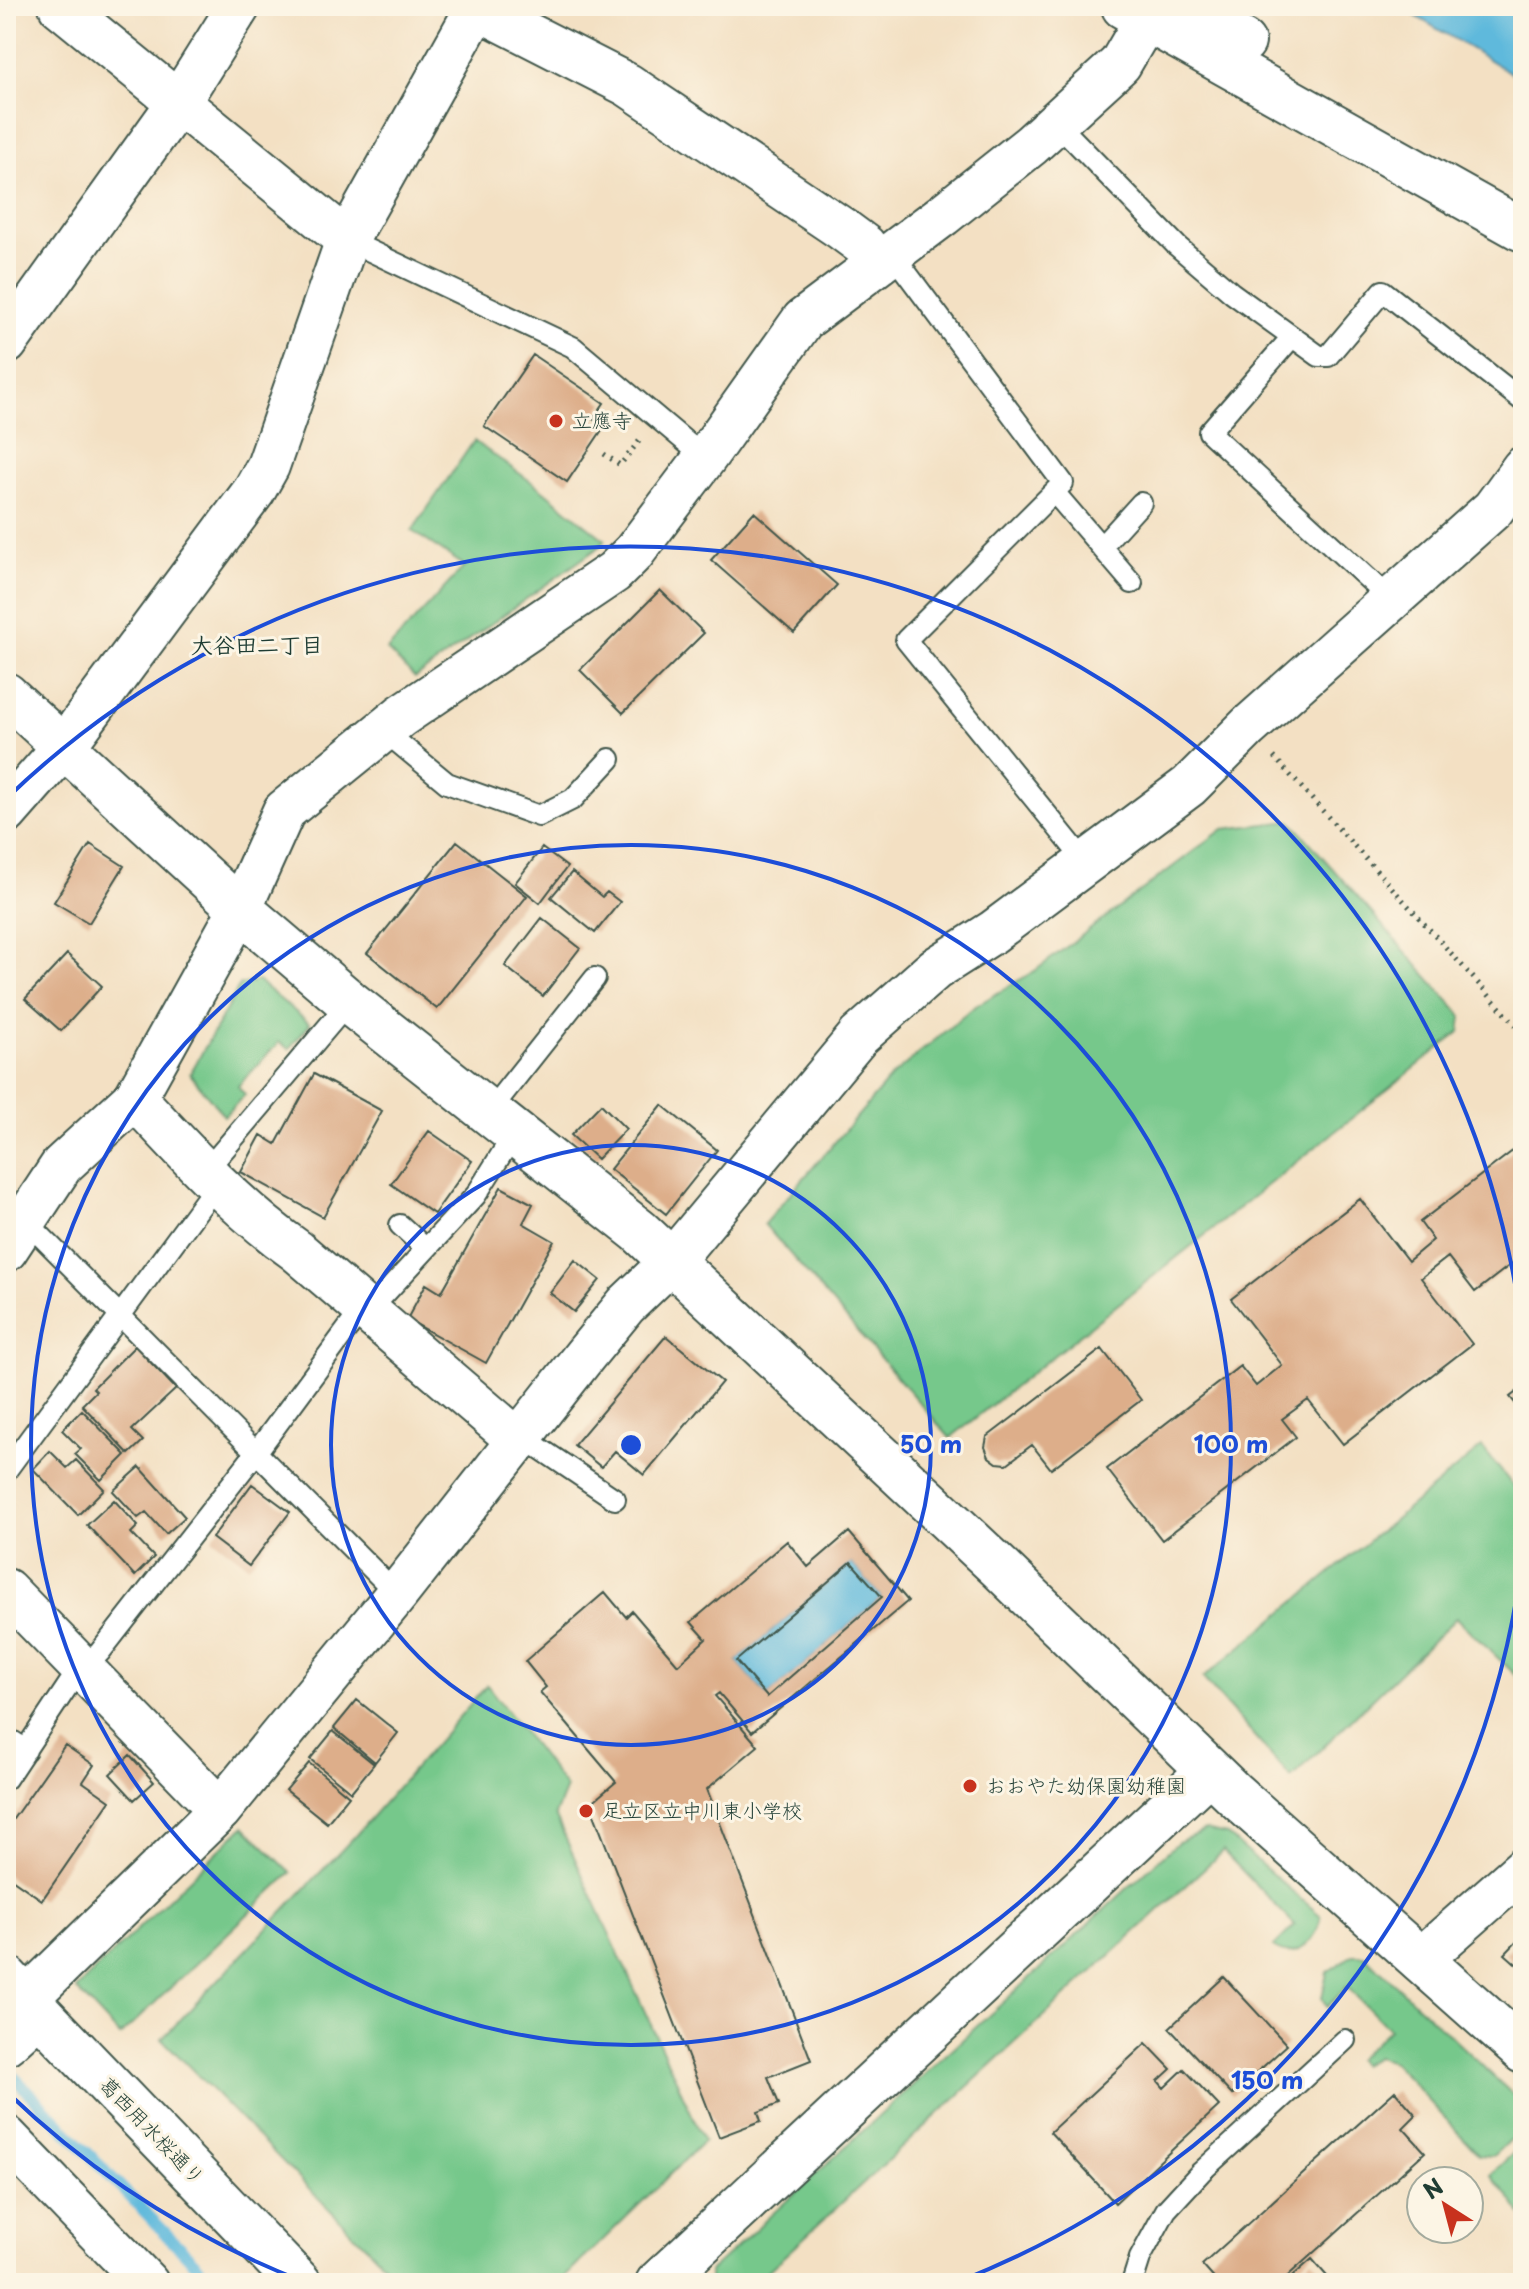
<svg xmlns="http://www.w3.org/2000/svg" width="1529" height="2289" font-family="'Playpen Sans','Klee One',sans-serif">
<rect width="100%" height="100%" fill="#fcf5e5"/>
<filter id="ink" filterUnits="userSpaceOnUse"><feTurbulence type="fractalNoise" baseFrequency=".0125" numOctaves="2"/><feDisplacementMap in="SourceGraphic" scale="16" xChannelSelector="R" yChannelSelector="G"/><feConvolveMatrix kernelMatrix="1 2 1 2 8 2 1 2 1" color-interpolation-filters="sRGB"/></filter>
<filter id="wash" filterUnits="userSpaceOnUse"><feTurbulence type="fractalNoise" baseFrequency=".006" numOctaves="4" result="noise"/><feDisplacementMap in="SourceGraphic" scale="32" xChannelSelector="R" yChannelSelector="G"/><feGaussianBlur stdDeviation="1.8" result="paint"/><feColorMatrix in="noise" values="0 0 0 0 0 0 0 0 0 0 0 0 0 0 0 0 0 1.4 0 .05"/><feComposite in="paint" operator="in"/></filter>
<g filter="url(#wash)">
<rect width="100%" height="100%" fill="#f3e0c3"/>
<path fill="#76c88b" stroke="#4a8260" stroke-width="2" d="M474,441L540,488L605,540L599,547L415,678L387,650L465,566L412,531Z
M1291,821L1462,1016L1460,1032L950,1438L764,1224L893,1075L974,1007L1036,970L1223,829Z
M258,981L310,1024L289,1049L279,1042L238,1086L245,1095L224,1116L190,1074L240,985Z
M1482,1447L1523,1498V1682L1456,1618L1291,1778L1203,1678Z
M487,1685L566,1788L555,1815L704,2141L559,2283H402L162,2039L355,1836Z
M244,1826L291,1873L120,2036L76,1989Z
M1205,1830L1227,1835L1321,1916C1318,1940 1296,1963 1273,1947L1295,1925L1223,1851L755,2283H710V2271L1178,1842Z
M1353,1955H1364L1523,2104V2127L1493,2156L1479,2155L1393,2062L1376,2057L1361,2065L1356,2060L1389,2029L1347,1987L1327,2007L1322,1998L1327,1972Z
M1523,2144V2216L1491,2174Z"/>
<path fill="#5fb9dc" stroke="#3f7b88" stroke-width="2" d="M1399,6H1523V80Z
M851,1562L882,1597L767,1697L736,1661Z"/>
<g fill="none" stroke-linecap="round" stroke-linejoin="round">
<path stroke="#5fb9dc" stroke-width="12" d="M6,2069L214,2283"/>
</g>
<g id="blocks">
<path fill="#ddae8a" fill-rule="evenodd" d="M533,355L604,403L593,419L604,427L567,482L484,426Z
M754,512L837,585L794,633L711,560Z
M660,590L704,633L623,713L580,670Z
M457,841L527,896L437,1009L367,953Z
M90,844L124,866L89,923L54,902Z
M542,848L567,867L540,903L515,883Z
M572,872L602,897L607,892L620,902L595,933L551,897Z
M542,918L580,948L543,996L505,966Z
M67,954L102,986L61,1031L25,999Z
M314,1074L382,1111L323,1217L241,1172L261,1135L276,1144Z
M601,1104L626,1129L597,1159L571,1135Z
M662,1105L717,1150L666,1214L610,1169Z
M429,1131L472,1161L434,1214L391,1184Z
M1523,1143V1255L1475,1292L1448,1257L1421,1278L1472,1344L1343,1444L1308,1400L1282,1419L1296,1437L1162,1540L1107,1469L1240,1366L1256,1386L1282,1365L1231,1299L1360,1199L1408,1261L1433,1240L1420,1222Z
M501,1187L533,1204L523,1223L554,1241L486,1363L407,1319L426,1284L441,1293Z
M575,1260L600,1280L574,1312L550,1293Z
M666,1336L722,1382L644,1475L615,1451L601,1467L574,1445Z
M135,1346L176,1389L132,1430L143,1441L129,1454L82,1405L96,1391L93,1388Z
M1102,1349L1141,1400L1051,1469L1032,1445L1007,1464L997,1463L989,1457L985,1447L987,1437Z
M1523,1387V1413L1510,1397Z
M82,1410L126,1455L101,1480L75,1454L81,1449L62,1430Z
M50,1451L67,1468L76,1460L104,1489L78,1515L33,1469Z
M140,1467L185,1517L166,1534L146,1512L138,1518L113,1491Z
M252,1484L290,1512L249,1566L212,1538Z
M114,1500L138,1526L131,1533L154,1557L135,1576L87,1525Z
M849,1532L908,1601L752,1732L719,1693L715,1696L758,1746L707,1789L811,2060L768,2077L779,2104L758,2112L761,2121L719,2137L590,1804L616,1782L540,1692L546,1687L525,1661L605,1592L626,1617L632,1611L678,1665L706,1639L691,1622L787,1541L808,1567ZM851,1562L882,1597L767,1697L736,1661Z
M357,1700L398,1733L375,1762L334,1728Z
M333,1731L374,1764L351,1792L310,1759Z
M65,1745L94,1765L83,1782L110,1801L42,1900L6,1875V1829Z
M130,1755L154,1782L134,1800L110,1774Z
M309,1763L349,1796L327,1823L286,1790Z
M1523,1935V1970L1505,1954Z
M1224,1977L1287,2045L1232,2095L1169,2028Z
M1146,2043L1171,2069L1158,2081L1164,2088L1184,2069L1219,2106L1115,2203L1050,2132Z
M1395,2091L1416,2115L1403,2128L1425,2152L1280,2283H1218L1202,2265Z
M1312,2259L1333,2283H1285Z"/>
</g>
</g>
<g filter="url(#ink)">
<use href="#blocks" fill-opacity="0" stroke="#3f5549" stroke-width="2"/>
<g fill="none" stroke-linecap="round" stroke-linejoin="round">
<g stroke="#3f5549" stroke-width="24">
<path id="service" d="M1056,122L1177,246L1232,293L1319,356H1328L1383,291L1523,401
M347,240L573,347L705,458
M891,252L1063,483L906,640L1087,864
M1292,337L1209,432L1391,600
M1054,492L1132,583
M1101,547L1141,503
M383,730L447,783L539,816L573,799L610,759
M488,1113L595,978
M205,1172L349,1002
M27,1222L397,1594
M400,1225L425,1248
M368,1312L476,1195L514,1134
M523,1437L615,1499
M6,1471L217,1184
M6,1737L26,1750
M6,1779L69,1684L100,1652L255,1454L363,1308
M1132,2283L1140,2258L1166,2210L1201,2172L1345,2040"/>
</g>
<g stroke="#3f5549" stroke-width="46">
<path id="minor" d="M60,6L347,240
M1182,6L1244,42
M1123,7L1520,229L1523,225
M477,8L628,85L842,229L865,246L877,262
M6,343L178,103L239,6
M6,694L240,909
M6,813L63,748L254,491L268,466L347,240L478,6
M135,1098C186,1153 236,1208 297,1251L519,1441
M6,1250L62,1165L135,1098L240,909L284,811L401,716L614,572L634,552L705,458L803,320L943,215L1031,145L1120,64L1145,21
M6,1590L220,1810
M1420,1960L1523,1869
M26,1999L220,1810L397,1594L585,1355L626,1305L671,1262L859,1036L935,969L993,932L1189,786L1248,727L1493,509L1523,468
M6,2137L147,2283"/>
</g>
<g stroke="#3f5549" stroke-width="48">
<path id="tertiary" d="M240,909L349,1002L639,1231L1000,1568L1234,1794L1523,2051
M6,1978L299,2283
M6,2042L39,2012
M658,2283L1209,1771"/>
</g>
<path stroke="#3f5549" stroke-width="5" stroke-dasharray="2 6" stroke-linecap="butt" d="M604,454L620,465L640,440
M1274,757L1523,1033"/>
<use href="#service" stroke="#fff" stroke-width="20"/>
<use href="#minor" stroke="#fff" stroke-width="42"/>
<use href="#tertiary" stroke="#fff" stroke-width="44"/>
</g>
</g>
<g fill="none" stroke="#1d4ed8" stroke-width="4">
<circle cx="631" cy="1445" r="300"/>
<circle cx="631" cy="1445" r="600"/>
<path d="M1522 1562A899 899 0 0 1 960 2281M302 2281A899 899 0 0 1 7 2092M7 798A899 899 0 0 1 1522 1328"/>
</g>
<g fill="#c8321e" stroke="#fcf5e5" stroke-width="3">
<circle cx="556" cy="421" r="8"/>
<circle cx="970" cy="1786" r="8"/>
<circle cx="586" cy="1811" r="8"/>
</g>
<g text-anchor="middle" stroke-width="6" stroke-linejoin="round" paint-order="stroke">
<g font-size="20" fill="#1f3d34" stroke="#fcf5e5" text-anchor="start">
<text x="572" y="428">立應寺</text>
<text x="986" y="1793">おおやた幼保園幼稚園</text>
<text x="602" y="1818">足立区立中川東小学校</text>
</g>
<g font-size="20" fill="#1f3d34" stroke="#fcf5e5">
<text transform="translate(152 2131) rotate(46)" y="7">葛西用水桜通り</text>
</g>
<g font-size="22" font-weight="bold" fill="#1f3d34" stroke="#fcf5e5">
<text x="257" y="653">大谷田二丁目</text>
</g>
</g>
<circle cx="631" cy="1445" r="12" fill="#1d4ed8" stroke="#fcf5e5" stroke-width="4"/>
<g font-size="24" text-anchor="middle" font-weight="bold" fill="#1d4ed8" stroke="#fcf5e5" stroke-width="6" stroke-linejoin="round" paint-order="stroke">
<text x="931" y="1453">50 m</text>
<text x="1231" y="1453">100 m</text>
<text x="1267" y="2089">150 m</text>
</g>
<rect width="1529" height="2289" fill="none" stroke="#fcf5e5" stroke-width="32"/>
<g transform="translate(1445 2205) rotate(324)"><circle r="38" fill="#fcf5e5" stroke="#a4ab9e" stroke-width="2"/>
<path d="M0-6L14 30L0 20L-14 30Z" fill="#c8321e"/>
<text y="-12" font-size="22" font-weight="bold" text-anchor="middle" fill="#1f3d34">N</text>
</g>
</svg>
